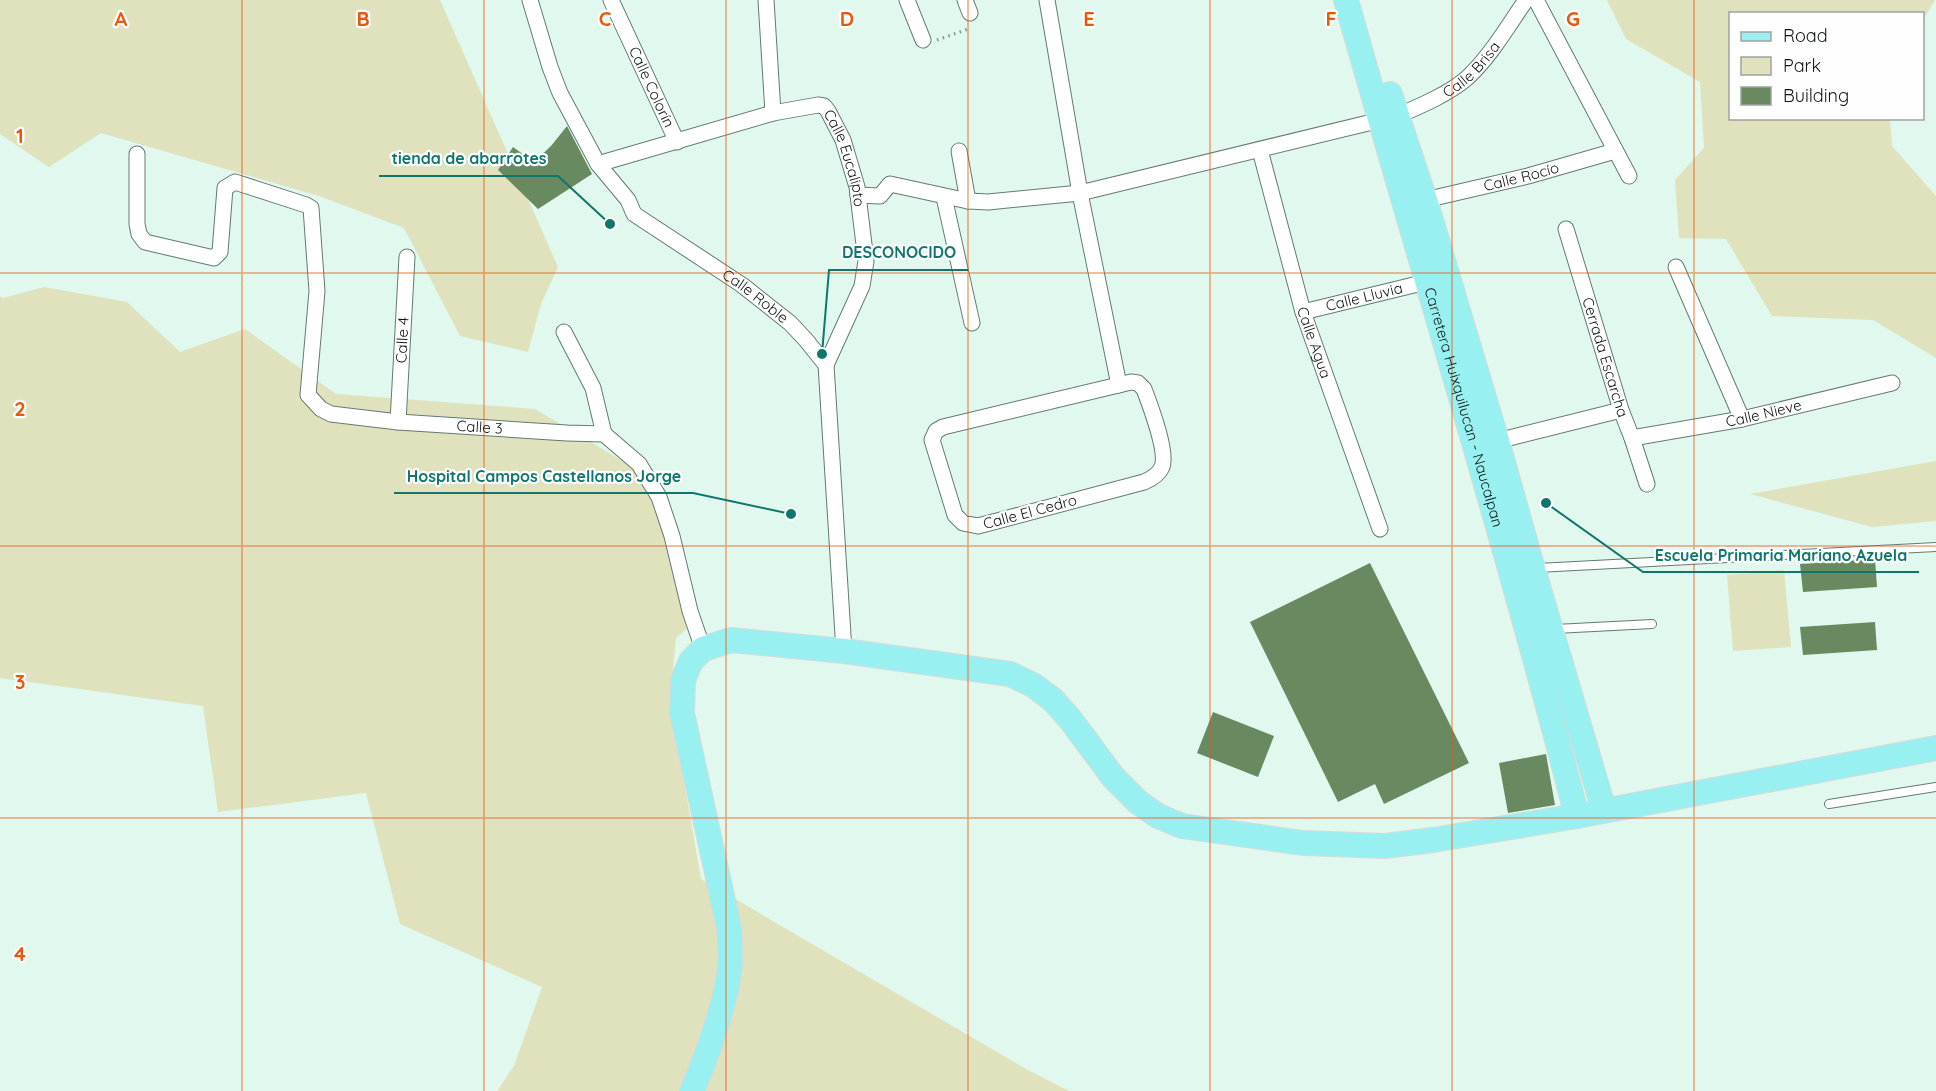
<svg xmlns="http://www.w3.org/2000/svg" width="1936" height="1091" font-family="Quicksand,sans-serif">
<rect width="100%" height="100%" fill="#e0f8ed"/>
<path fill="#dfe2bd" d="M0,0H440L558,267L541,304L528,352L460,336L404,228L319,196L101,133L49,167L0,134Z
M1607,0H1935L1923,20L1922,14H1730V118L1890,119L1892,146L1936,196V358L1873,320L1772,316L1726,239L1679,238L1675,180L1704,148L1700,82L1626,39Z
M44,287L127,302L180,352L245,329L336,394L535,409L643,473L699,618L676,638L670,700L701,879L1026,1069L1069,1091H497L514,1066L542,987L400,924L366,793L218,812L203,706L0,678V296L3,298Z
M1936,461V521L1872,527L1750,494Z
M1784,570L1791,647L1733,651L1727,575Z"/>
<path fill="#698961" d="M567,126L592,174L538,209L498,170L513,147L534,162L551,146Z
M1875,559L1877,587L1803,592L1800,564Z
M1370,563L1469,763L1384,804L1375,784L1338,802L1250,622Z
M1875,622L1877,650L1803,655L1800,627Z
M1213,712L1274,736L1258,777L1197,753Z
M1546,754L1555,805L1508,813L1499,763Z"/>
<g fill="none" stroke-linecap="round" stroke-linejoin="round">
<g stroke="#647a71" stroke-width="10">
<path id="lane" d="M1537,568L1936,547
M1555,629L1652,624
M1829,804L1936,787"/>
</g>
<g stroke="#647a71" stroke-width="17">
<g id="street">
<path id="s1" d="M530,0L550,67L560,93L598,164L628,200L634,214L742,285L790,323L806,340L826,365L844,651"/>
<path id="s2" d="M611,0L677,142"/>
<path d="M766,0L773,113"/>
<path d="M907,0L923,40"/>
<path d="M965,0L970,13"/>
<path d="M1047,0L1080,193L1119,385"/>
<path d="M1536,0L1629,176"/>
<path id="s3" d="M1260,150L1303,312L1380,529"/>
<path d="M959,151L968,201"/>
<path id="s4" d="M137,154V224L139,234L145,242L214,258L220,252L225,188L235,182L306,205L311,208L317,291L308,395L321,409L331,414L398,422L567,433L604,434L639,464L659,497L672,536L690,611L703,649"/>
<path id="s5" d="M598,164L773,113L818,105L824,106L828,111L843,140L857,187L866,261L862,286L826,365"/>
<path id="s6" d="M858,195L880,196L890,184L968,201L988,202L1080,193L1397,116C1418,107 1449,94 1467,78C1490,57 1508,26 1526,0"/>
<path d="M944,197L972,323"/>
<path id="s7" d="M1425,200L1528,176L1615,151"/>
<path id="s8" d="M1566,229L1621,410L1632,438L1647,484"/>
<path d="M1676,267L1742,419"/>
<path id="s9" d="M1303,312L1426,282"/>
<path d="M564,332L593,388L604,434"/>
<path d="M1131,382L1138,383L1144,389C1150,405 1168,452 1162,467C1159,474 1151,479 1144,482L978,526L963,523L955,515L932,440L936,431L943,427Z"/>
<path id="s10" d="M398,422L407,257"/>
<path id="s11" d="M1632,438L1742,419L1892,383"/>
<path d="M1491,444L1497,441L1621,410"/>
</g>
</g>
<g stroke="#d9dad9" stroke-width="26">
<g id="primary">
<path id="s12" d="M1346,0C1423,272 1506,542 1577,816"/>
<path d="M1390,94L1425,200L1497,441L1533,569L1604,810"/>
<path d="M692,1091C707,1056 726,1004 730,966C731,954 730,941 729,928L682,713L683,680L691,661L703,649L731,640L844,651L1010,674L1033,685L1053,700L1070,719L1113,777L1138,802L1158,816L1182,826L1303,843L1385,846L1433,840L1577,816L1936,748"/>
</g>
</g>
<path stroke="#82938c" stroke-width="3" stroke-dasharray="1.5 4.5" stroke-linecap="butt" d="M937,40L971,28"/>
<use href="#lane" stroke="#fff" stroke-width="8"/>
<use href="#street" stroke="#fff" stroke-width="15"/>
<use href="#primary" stroke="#98f0f1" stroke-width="24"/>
</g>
<path fill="none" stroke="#e8590c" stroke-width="1.5" stroke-opacity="0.55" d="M242,0V1091M484,0V1091M726,0V1091M968,0V1091M1210,0V1091M1452,0V1091M1694,0V1091M0,273H1936M0,546H1936M0,818H1936"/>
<g text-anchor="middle" stroke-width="4.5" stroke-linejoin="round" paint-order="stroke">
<g font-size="15" fill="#0f1714" stroke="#fefefe">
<text dy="5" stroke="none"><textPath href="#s6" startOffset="645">Calle Brisa</textPath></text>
<text dy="5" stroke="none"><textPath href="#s2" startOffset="96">Calle Colorín</textPath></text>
<text dy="5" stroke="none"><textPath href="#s5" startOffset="291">Calle Eucalipto</textPath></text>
<text dy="5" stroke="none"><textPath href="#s7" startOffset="99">Calle Rocío</textPath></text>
<text dy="5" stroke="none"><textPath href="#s1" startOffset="387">Calle Roble</textPath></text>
<text dy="5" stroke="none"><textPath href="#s9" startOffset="63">Calle Lluvia</textPath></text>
<text dy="5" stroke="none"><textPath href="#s10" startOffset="82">Calle 4</textPath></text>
<text dy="5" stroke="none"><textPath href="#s3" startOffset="200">Calle Agua</textPath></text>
<text dy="5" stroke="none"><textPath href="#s8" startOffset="134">Cerrada Escarcha</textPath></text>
<text dy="5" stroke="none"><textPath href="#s12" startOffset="424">Carretera Huixquilucan - Naucalpan</textPath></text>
<text dy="5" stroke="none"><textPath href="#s11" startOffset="134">Calle Nieve</textPath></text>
<text dy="5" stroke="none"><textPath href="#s4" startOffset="693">Calle 3</textPath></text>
<text transform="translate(1030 512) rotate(-15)" y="5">Calle El Cedro</text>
</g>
</g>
<g font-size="20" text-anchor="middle" font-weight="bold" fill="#e8590c" stroke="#fefefe" stroke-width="4.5" stroke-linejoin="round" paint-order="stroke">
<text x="121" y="26">A</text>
<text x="363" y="26">B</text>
<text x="605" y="26">C</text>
<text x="847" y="26">D</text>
<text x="1089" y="26">E</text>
<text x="1331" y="26">F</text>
<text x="1573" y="26">G</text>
<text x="20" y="143">1</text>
<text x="20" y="416">2</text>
<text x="20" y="689">3</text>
<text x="20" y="961">4</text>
</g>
<path fill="none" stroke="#0f766e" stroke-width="2" d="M610 224L558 176H379M822 354L829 270H968M791 514L693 493H394M1546 503L1643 572H1919"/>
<g fill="#0f766e" stroke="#fefefe" stroke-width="2">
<circle cx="610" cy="224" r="6"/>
<circle cx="822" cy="354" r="6"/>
<circle cx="791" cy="514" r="6"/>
<circle cx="1546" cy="503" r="6"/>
</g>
<g font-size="16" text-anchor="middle" font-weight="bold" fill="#0f766e" stroke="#fefefe" stroke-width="4.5" stroke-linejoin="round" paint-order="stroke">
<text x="469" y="164">tienda de abarrotes</text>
<text x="899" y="258">DESCONOCIDO</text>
<text x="544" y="482">Hospital Campos Castellanos Jorge</text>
<text x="1781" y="561">Escuela Primaria Mariano Azuela</text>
</g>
<rect x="1729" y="12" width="195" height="108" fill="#fefefe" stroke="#9ea2a0" stroke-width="1.5"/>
<rect x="1741" y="32" width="30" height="9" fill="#98f0f1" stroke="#9ea2a0" stroke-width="1.5"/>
<text x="1783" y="42" font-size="18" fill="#0f1714">Road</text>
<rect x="1741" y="57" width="30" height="18" fill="#dfe2bd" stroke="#9ea2a0" stroke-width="1.5"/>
<text x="1783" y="72" font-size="18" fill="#0f1714">Park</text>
<rect x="1741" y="87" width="30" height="18" fill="#698961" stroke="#9ea2a0" stroke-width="1.5"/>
<text x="1783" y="102" font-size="18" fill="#0f1714">Building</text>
</svg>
